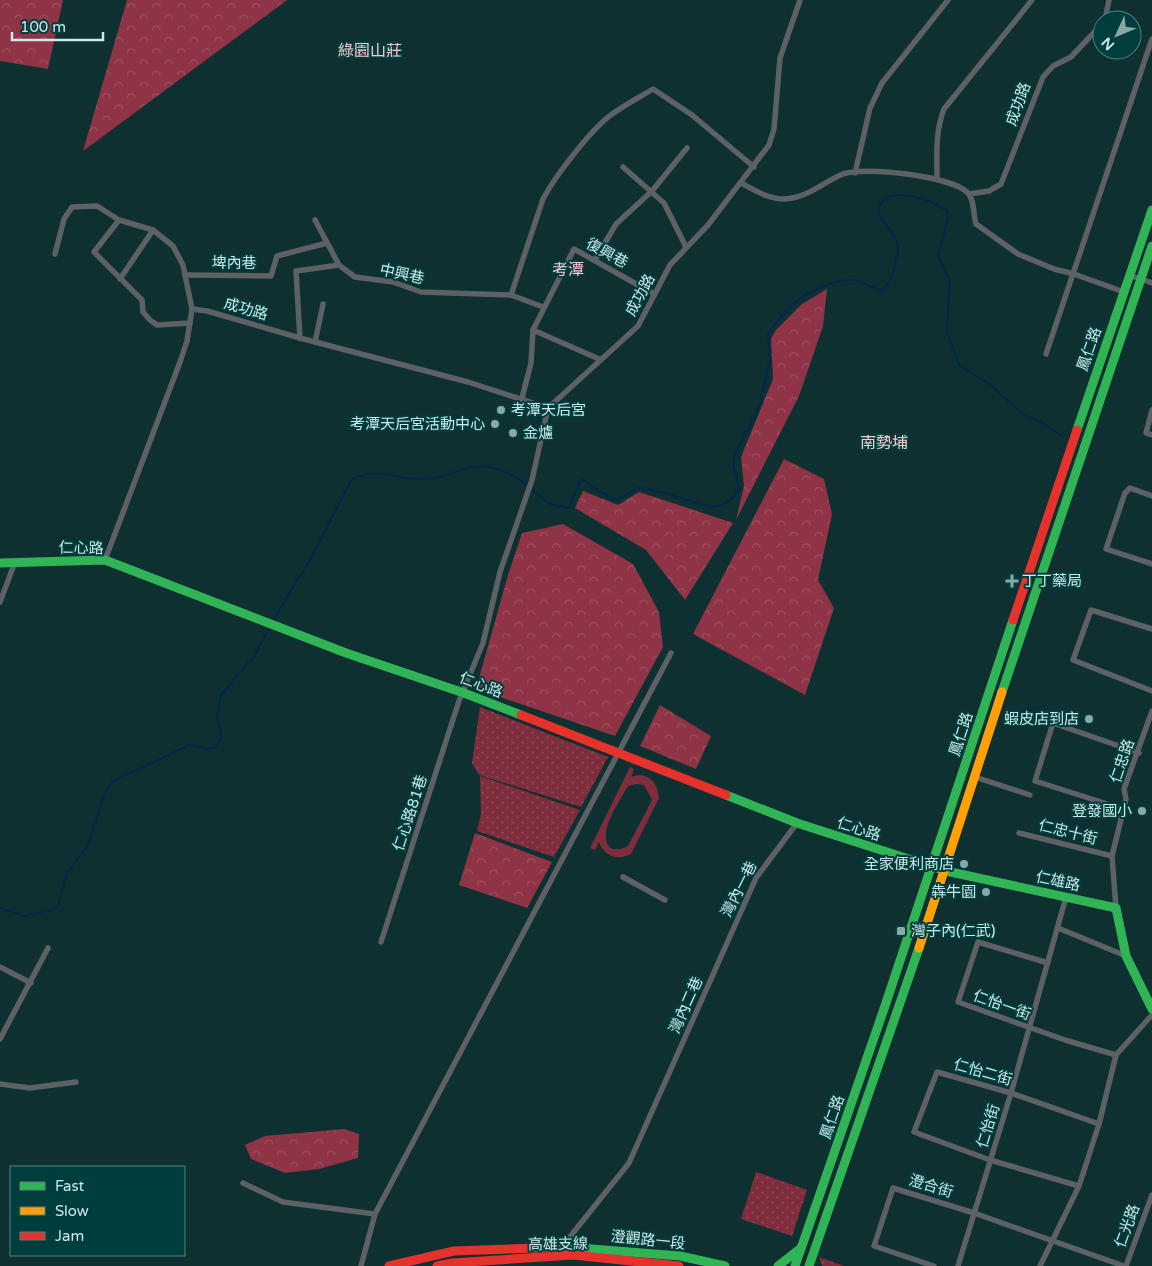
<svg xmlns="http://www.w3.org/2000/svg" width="1152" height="1266" viewBox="0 0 1152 1266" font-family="'Varela Round','Noto Sans TC',sans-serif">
	<defs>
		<pattern id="grass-dots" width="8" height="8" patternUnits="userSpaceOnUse" patternTransform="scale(1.25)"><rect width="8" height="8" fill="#7f2c3c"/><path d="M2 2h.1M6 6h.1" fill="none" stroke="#904b58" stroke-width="1.8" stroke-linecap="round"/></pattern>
		<pattern id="forest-crowns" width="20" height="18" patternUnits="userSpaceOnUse" patternTransform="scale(1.25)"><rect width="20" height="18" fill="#8e3446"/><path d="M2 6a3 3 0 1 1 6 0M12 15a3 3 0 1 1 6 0" fill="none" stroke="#9d5161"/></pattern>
	</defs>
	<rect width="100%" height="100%" fill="#0e3030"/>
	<!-- grass -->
	<g fill="url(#grass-dots)">
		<path d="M480 707 608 757 581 807 479 775 472 763Z"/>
		<path d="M480 776 580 810 554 857 477 831 481 813Z"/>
		<path d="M756 1172 807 1190 792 1236 741 1219Z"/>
		<path d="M819 1257 844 1266H822Z"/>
	</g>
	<!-- forest -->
	<g fill="url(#forest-crowns)">
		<path d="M0 0H63L48 69 0 61Z"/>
		<path d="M127 0H287L83 151Z"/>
		<path d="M827 289 823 326 799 396 736 520 744 486 741 457 773 379 771 339 776 330 802 304Z"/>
		<path d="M784 459 824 479 832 514 818 580 834 608 805 695 693 634Z"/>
		<path d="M583 491 618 505 639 492 733 523 685 600 646 550 575 508Z"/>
		<path d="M563 524 633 564 659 612 663 647 615 736 476 689 508 575 522 533Z"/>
		<path d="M660 705 711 736 696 769 640 746Z"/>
		<path d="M475 833 552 862 527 908 459 885Z"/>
		<path d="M344 1129 359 1134 358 1158 319 1169 285 1173 251 1159 245 1145 265 1136Z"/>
	</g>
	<!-- pitch -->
	<path fill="#7f2c3c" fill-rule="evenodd" d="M630 767 634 769 631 777C647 771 658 782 659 798L631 854C617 861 604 856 599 842L595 850 590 848ZM636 784 644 785 652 800 628 846 621 849H612C594 836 620 801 628 786Z"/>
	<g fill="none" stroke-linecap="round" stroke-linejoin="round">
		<!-- stream -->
		<g stroke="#01274c" stroke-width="2">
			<path d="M531 489 550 504 569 508 581 479C593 486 605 497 618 500L637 488H646L712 507C723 507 735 498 739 488L733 464 735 454 758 410 770 360 768 334C789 306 796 296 830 284 837 282 845 279 853 280 863 281 871 288 882 290 890 283 892 276 895 266 904 236 891 236 878 213 882 181 931 199 947 211L948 218 938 255 950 282 947 332 959 365 989 384 1023 414 1043 423 1063 437"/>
			<path d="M272 622 311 558 352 479C381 466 401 482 429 479 449 476 469 464 490 467 501 469 519 478 528 486"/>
			<path d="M0 908 24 916 53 910 58 906 67 873 88 845 104 794 113 781 189 745 207 749 217 747 222 737 217 716 221 695 255 655 270 627"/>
		</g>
		<!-- street -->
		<g stroke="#5d6064" stroke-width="5.5">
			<path d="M1105 20 1109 0"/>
			<path d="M623 167 664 203 686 247"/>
			<path d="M855 173 870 108 882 83 948 0"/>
			<path d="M937 179C937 155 935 132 944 109L1032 0"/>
			<path d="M741 183C754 190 768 199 784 199 808 198 823 182 843 174 865 166 949 176 967 192 975 199 973 215 976 224L1018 254 1054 269 1074 274 1124 292"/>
			<path d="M969 194 989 191 1001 184 1043 77 1053 66 1071 57 1102 24"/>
			<path d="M119 220 94 252 142 300 143 312 150 320 157 325 190 323"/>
			<path d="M315 220 339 265 355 277 393 282 421 292 511 295 543 307"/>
			<path d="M55 254 64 219 72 207 97 206 119 220 153 230 173 246 183 265 192 309 187 341 180 362 105 560"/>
			<path d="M595 260 616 224 652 191 687 148"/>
			<path d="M185 275 271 276 277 256 327 243"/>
			<path d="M1129 275 1152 283"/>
			<path d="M120 279 153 230"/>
			<path d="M511 295 543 199C555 176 588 134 607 118 621 107 638 98 653 89L692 115 754 167"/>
			<path d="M192 309 207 311 300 338 468 382 548 408"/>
			<path d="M533 330 599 359"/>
			<path d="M300 338 296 271 339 265"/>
			<path d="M315 342 323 304"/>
			<path d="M1046 354 1152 39"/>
			<path d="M522 398 531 363 533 330 574 249 654 294"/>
			<path d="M1152 410 1146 433 1152 435"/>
			<path d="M1152 496 1130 488 1125 493 1106 549 1152 564"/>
			<path d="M0 602 15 562"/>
			<path d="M1152 629 1091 610 1073 660 1152 691"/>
			<path d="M975 777 1030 795"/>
			<path d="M1123 809 1035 781 1053 723 1139 753"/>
			<path d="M1019 833 1112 856"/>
			<path d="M623 877 665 900"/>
			<path d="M1116 908 1112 856 1126 799 1124 789 1152 711"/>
			<path d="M1058 928 1126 956"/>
			<path d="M381 942 459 701 483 643 500 572 532 480 548 408 638 326 670 265 708 225 769 145 774 129 780 58 800 0"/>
			<path d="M1048 963 978 942 958 1002 1065 1040 1116 1055 1152 1015"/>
			<path d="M0 967 31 983"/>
			<path d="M0 1039 48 948"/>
			<path d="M0 1084 30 1088 76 1082"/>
			<path d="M1099 1124 1116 1055"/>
			<path d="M243 1183 283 1202 375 1214"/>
			<path d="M561 1248 629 1163 756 878 797 823"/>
			<path d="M361 1266 375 1214 671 653"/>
			<path d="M934 1266 874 1246 893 1188 974 1213 1124 1266"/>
			<path d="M958 1266 1011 1093 1066 897"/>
			<path d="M1040 1266 1079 1186 1099 1124 1011 1093 937 1072 914 1132 990 1160 1079 1186"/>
			<path d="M1126 1266 1152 1195"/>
		</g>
		<!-- fast -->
		<g stroke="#30b455" stroke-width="9">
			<path d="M1077 430 1152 210"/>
			<path d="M0 563 105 560 346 653 464 693 521 715"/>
			<path d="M1002 692 1152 246"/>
			<path d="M726 795 797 823 946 871 1116 908 1126 956 1152 1009"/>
			<path d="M566 1247 680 1256 725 1266"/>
			<path d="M778 1266 801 1248"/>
			<path d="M795 1266 886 1003 1013 620"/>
			<path d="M809 1266 919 948"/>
		</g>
		<!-- slow -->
		<path stroke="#ff9f0a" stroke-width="9" d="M919 948 1002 692"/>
		<!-- jam -->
		<g stroke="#e5322d" stroke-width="9">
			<path d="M1013 620 1077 430"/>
			<path d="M521 715 726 795"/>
			<path d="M389 1266 454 1251 566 1247"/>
			<path d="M437 1266 452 1263 573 1255 679 1266"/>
		</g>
	</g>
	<!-- markers -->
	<g fill="#8aa8a6" stroke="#003e3e" stroke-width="2">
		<circle cx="501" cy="410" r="5"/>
		<circle cx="495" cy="424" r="5"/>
		<circle cx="513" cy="433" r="5"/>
		<path d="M1009.5 573.5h5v5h5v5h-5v5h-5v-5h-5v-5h5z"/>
		<circle cx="1089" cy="719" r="5"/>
		<circle cx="1142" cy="811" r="5"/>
		<circle cx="964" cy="864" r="5"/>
		<circle cx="986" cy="892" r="5"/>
		<rect x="896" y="926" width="10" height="10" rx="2.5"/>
	</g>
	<g text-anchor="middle" stroke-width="4" stroke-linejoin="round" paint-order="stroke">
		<!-- street labels -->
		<g font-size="15" fill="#cde8e6" stroke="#003e3e">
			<text transform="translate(1018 104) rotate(-70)" y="5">成功路</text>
			<text transform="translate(607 253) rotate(29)" y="5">復興巷</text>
			<text x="234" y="268">埤內巷</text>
			<text transform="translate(402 274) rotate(12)" y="5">中興巷</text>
			<text transform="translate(640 295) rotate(-62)" y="5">成功路</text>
			<text transform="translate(246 309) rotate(16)" y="5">成功路</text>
			<text transform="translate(1089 349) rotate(-71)" y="5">鳳仁路</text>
			<text transform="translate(81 548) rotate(1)" y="5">仁心路</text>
			<text transform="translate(481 685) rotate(21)" y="5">仁心路</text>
			<text transform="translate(961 734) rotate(-72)" y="5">鳳仁路</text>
			<text transform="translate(1122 761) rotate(-71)" y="5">仁忠路</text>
			<text transform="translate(410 813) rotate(-72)" y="5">仁心路81巷</text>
			<text transform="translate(859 829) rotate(18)" y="5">仁心路</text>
			<text transform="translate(1068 832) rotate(14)" y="5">仁忠十街</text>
			<text transform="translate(1058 881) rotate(12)" y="5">仁雄路</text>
			<text transform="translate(739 889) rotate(-63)" y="5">灣內一巷</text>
			<text transform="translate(686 1005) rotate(-66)" y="5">灣內二巷</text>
			<text transform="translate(1002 1005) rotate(20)" y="5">仁怡一街</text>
			<text transform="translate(983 1072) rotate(16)" y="5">仁怡二街</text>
			<text transform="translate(832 1117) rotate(-71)" y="5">鳳仁路</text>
			<text transform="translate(988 1126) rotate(-73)" y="5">仁怡街</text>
			<text transform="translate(931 1186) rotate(17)" y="5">澄合街</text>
			<text transform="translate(1127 1226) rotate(-70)" y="5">仁光路</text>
			<text transform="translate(648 1240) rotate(6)" y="5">澄觀路一段</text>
			<text transform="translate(558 1244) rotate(-1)" y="5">高雄支線</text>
		</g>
		<!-- poi labels -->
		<g font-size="15" fill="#cde8e6" stroke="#003e3e" text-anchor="end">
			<text x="511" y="415" text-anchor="start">考潭天后宮</text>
			<text x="485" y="429">考潭天后宮活動中心</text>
			<text x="523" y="438" text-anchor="start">金爐</text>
			<text x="1022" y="586" text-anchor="start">丁丁藥局</text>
			<text x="1079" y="724">蝦皮店到店</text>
			<text x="1132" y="816">登發國小</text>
			<text x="954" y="869">全家便利商店</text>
			<text x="976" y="897">犇牛園</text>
			<text x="911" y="936" text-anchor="start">灣子內(仁武)</text>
		</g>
		<!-- neighbourhood labels -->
		<g font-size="16" fill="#fdc8cc" stroke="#003e3e">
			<text x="370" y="56">綠園山莊</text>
			<text x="568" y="275">考潭</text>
			<text x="884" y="448">南勢埔</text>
		</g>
	</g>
	<!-- legend -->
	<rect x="10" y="1166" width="175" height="90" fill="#003e3e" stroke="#528281"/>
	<rect x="20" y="1182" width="25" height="8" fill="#30b455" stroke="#528281"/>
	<text x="55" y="1191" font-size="15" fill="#cde8e6">Fast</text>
	<rect x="20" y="1207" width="25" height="8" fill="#ff9f0a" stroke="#528281"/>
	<text x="55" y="1216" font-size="15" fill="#cde8e6">Slow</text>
	<rect x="20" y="1232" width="25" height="8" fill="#e5322d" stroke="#528281"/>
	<text x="55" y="1241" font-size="15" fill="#cde8e6">Jam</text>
	<!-- north arrow -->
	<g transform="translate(1117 35) rotate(226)"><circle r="24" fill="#003e3e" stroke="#528281"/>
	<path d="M0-4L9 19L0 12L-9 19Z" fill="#8aa8a6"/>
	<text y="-8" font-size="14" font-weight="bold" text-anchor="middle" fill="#cde8e6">N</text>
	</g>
	<!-- scale -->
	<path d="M12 32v8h91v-8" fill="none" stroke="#cde8e6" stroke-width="2.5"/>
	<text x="20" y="32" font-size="15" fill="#cde8e6" stroke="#003e3e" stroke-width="4" paint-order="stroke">100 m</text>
</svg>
